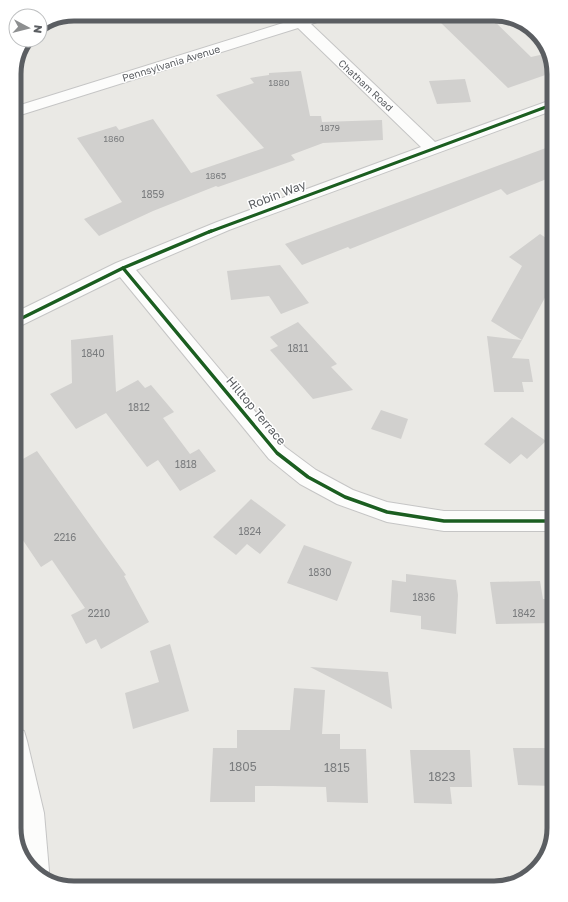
<svg xmlns="http://www.w3.org/2000/svg" width="568" height="902" viewBox="0 0 568 902" font-family="'Golos Text',sans-serif">
	<rect width="100%" height="100%" fill="#eae9e5"/>
	<!-- building -->
	<g fill="#d1d0ce">
		<path d="M440 14H487L531 57 549 53 554 72 508 88 440 22 447 20Z"/>
		<path d="M301 71 310 116H321L322 122 382 120 383 140 323 143 291 155 295 160 218 187 216 186 153 211 99 236 84 219 122 202 77 138 116 126 119 130 153 119 191 173 264 148 216 95 254 83 250 78 269 75V73Z"/>
		<path d="M465 79 471 102 437 104 429 81Z"/>
		<path d="M554 145V176L507 195 501 189 350 249 348 247 302 265 285 244Z"/>
		<path d="M540 234 554 243V281L522 340 491 321 522 266 509 257Z"/>
		<path d="M280 265 309 303 281 314 269 296 231 300 227 271Z"/>
		<path d="M298 322 337 364 331 367 353 390 313 399 270 350 278 346 270 337Z"/>
		<path d="M113 335 116 392 138 380 145 388 151 385 174 412 163 418 190 454 199 449 216 471 180 491 158 460 147 467 106 413 76 429 50 394 72 383 71 340Z"/>
		<path d="M487 336 522 340 512 358 529 359 533 382H522L524 392H494Z"/>
		<path d="M381 410 408 419 401 439 371 429Z"/>
		<path d="M512 417 546 441 527 459 521 454 510 464 484 444Z"/>
		<path d="M37 451 126 575 124 576 149 622 101 649 96 639 86 644 71 615 85 608 52 560 41 567 14 527V464Z"/>
		<path d="M251 499 286 525 260 554 247 544 236 555 213 537Z"/>
		<path d="M304 545 352 562 337 601 287 583Z"/>
		<path d="M406 574 456 580 458 595 456 634 421 629V616L390 612 392 580 406 582Z"/>
		<path d="M540 581 543 599H554V623L496 624 490 582Z"/>
		<path d="M170 644 189 711 133 729 125 693 159 682 150 651Z"/>
		<path d="M310 667 388 672 392 709Z"/>
		<path d="M294 688 325 690 322 734H340V749H366L368 803 327 802 326 787 273 786H255V802H210L213 748H237V730H290Z"/>
		<path d="M513 748H554V786L518 785Z"/>
		<path d="M410 750H470L472 787H450L452 804 414 803Z"/>
	</g>
	<g fill="none" stroke-linecap="round" stroke-linejoin="round">
		<defs>
			<g id="minor">
				<path d="M312 14H334L332 17 311 24 435 142 554 99V110L229 230 136 270 285 447 316 470 353 490 387 502 444 511H554V531H444L387 522 337 504 300 484 269 459 120 277 14 329V313L116 263 217 222 421 147 298 28 14 117V107Z"/>
				<path d="M14 728 24 731 27 741 44 813 49 871 45 880 41 878 20 855 18 845 14 804Z"/>
			</g>
		</defs>
		<!-- minor casing -->
		<use href="#minor" stroke="#c5c5c5" stroke-width="2"/>
		<!-- minor -->
		<use href="#minor" fill="#fcfcfb" fill-rule="evenodd"/>
		<defs>
			<path id="cycleway-far1" d="M209 232 554 104"/>
			<g id="cycleway">
				<path d="M123 268 277 453 308 477 345 497 387 512 444 521H554"/>
				<path d="M14 322 123 268 211 231"/>
			</g>
		</defs>
		<!-- cycleway-far1 casing -->
		<use href="#cycleway-far1" stroke="#fff" stroke-width="5"/>
		<!-- cycleway casing -->
		<use href="#cycleway" stroke="#fff" stroke-width="6"/>
		<!-- cycleway-far1 -->
		<use href="#cycleway-far1" stroke="#1b5e20" stroke-width="3"/>
		<!-- cycleway -->
		<use href="#cycleway" stroke="#1b5e20" stroke-width="3.5"/>
	</g>
	<g text-anchor="middle" stroke-width="3" stroke-linejoin="round" paint-order="stroke">
		<!-- far-number labels -->
		<g font-size="9" fill="#7a7c7e">
			<text x="279" y="86">1880</text>
			<text x="330" y="131">1879</text>
			<text x="114" y="142">1860</text>
			<text x="216" y="179">1865</text>
		</g>
		<!-- far-street labels -->
		<g font-size="10" fill="#5b5e62" stroke="#fff">
			<text transform="translate(171 63) rotate(-17)" y="4">Pennsylvania Avenue</text>
			<text transform="translate(366 85) rotate(43)" y="4">Chatham Road</text>
		</g>
		<!-- number labels -->
		<g font-size="10" fill="#7a7c7e">
			<text x="153" y="198">1859</text>
			<text x="298" y="352">1811</text>
			<text x="93" y="357">1840</text>
			<text x="139" y="411">1812</text>
			<text x="186" y="468">1818</text>
			<text x="250" y="535">1824</text>
			<text x="65" y="541">2216</text>
			<text x="320" y="576">1830</text>
			<text x="424" y="601">1836</text>
			<text x="99" y="617">2210</text>
			<text x="524" y="617">1842</text>
		</g>
		<!-- street labels -->
		<g font-size="12" fill="#5b5e62" stroke="#fff">
			<text transform="translate(277 195) rotate(-21)" y="4">Robin Way</text>
			<text transform="translate(256 411) rotate(50)" y="4">Hilltop Terrace</text>
		</g>
		<!-- near-number labels -->
		<g font-size="12" fill="#7a7c7e">
			<text x="243" y="771">1805</text>
			<text x="337" y="772">1815</text>
			<text x="442" y="781">1823</text>
		</g>
	</g>
	<!-- crop -->
	<path d="M0 0H568V902H0ZM74 21H494A53 53 0 0 1 547 74V828A53 53 0 0 1 494 881H74A53 53 0 0 1 21 828V74A53 53 0 0 1 74 21Z" fill="#fff" fill-rule="evenodd"/>
	<path fill="none" stroke="#5b5e62" stroke-width="5" d="M74 21H494A53 53 0 0 1 547 74V828A53 53 0 0 1 494 881H74A53 53 0 0 1 21 828V74A53 53 0 0 1 74 21Z"/>
	<!-- north arrow -->
	<g transform="translate(28 28) rotate(97)"><circle r="19" fill="#ffffff" stroke="#bdbfc0"/>
	<path d="M0-3L7 15L0 10L-7 15Z" fill="#8d8f90"/>
	<text y="-6" font-size="11" font-weight="bold" text-anchor="middle" fill="#5b5e62">N</text>
	</g>
</svg>
